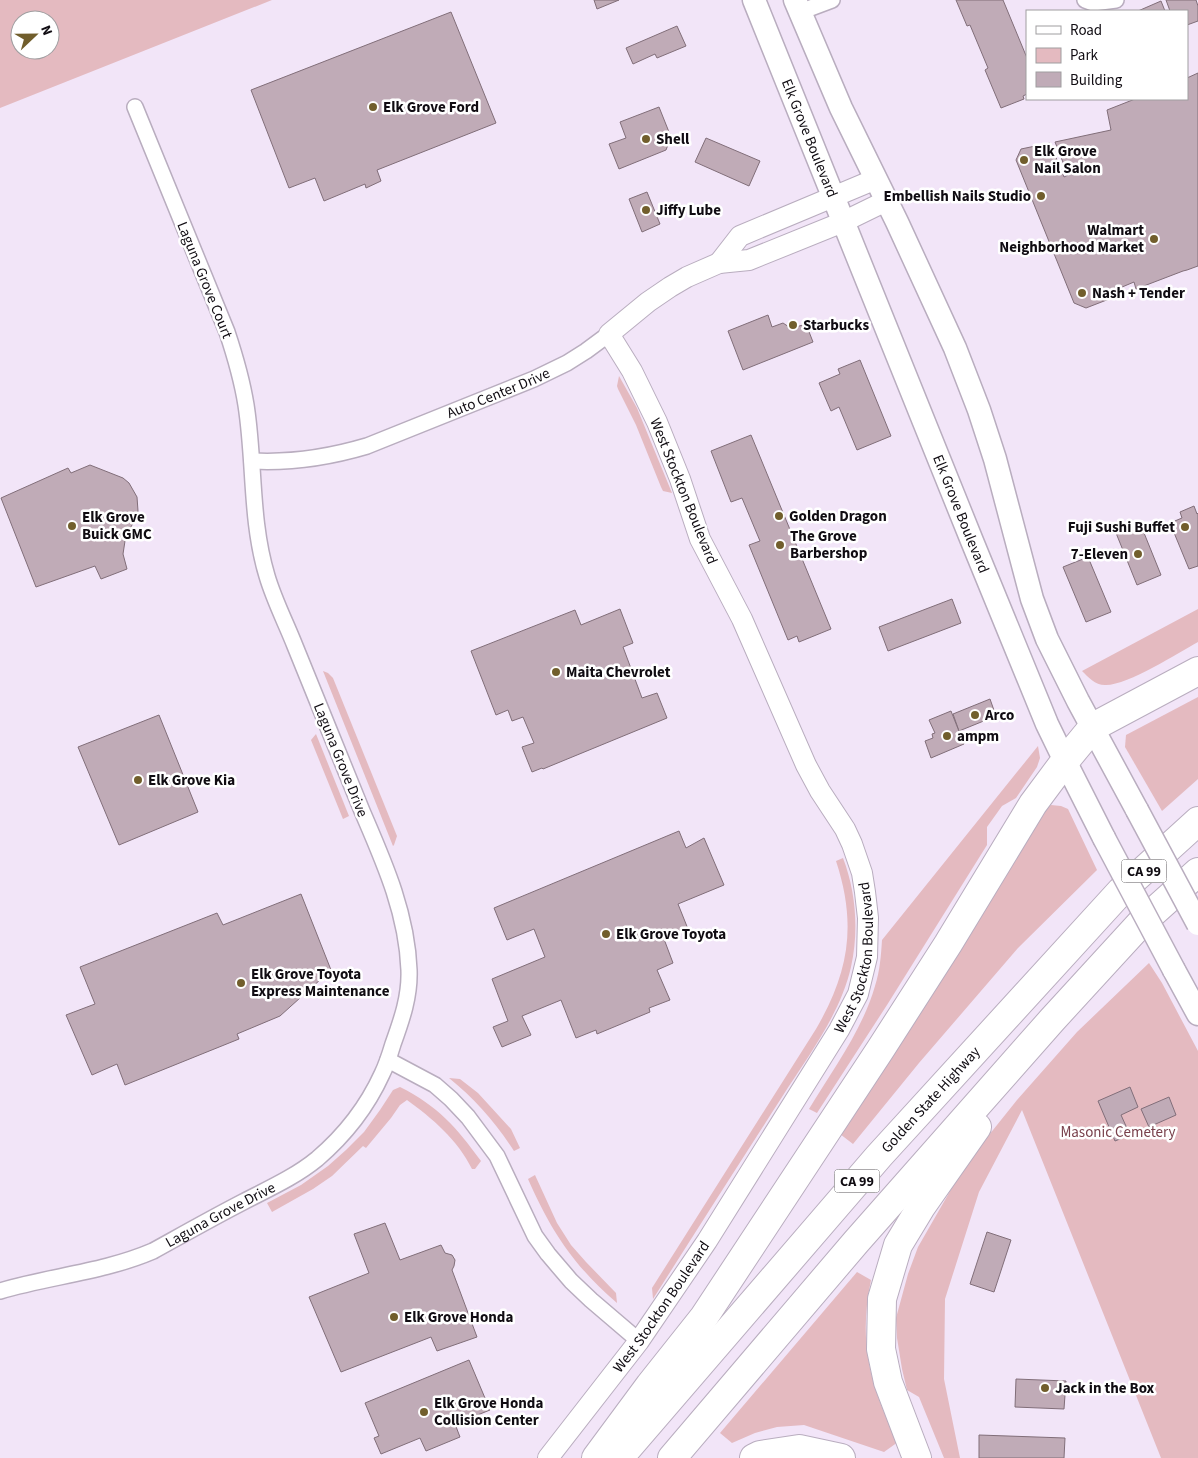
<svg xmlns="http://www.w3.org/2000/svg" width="1198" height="1458" viewBox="0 0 1198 1458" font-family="'Source Sans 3',sans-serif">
	<rect width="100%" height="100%" fill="#f2e5f8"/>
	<!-- green -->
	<g fill="#e4bac0" fill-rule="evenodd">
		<path d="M0 0H272L0 108ZM20 20H50V50H20Z"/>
		<path d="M619 376 637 408 672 493 663 491 661 487 636 425 618 389 617 386Z"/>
		<path d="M1198 609V642C1178 653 1127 686 1105 685 1095 685 1088 677 1082 671Z"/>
		<path d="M323 671 328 673 333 678 397 836 394 845 393 846Z"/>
		<path d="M1198 697V779L1162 811 1125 747 1126 735Z"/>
		<path d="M316 734 349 816 343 819 311 740Z"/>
		<path d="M1038 746 1040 758 1037 767 1016 798 1002 806 987 827V845L887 1005 817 1113 809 1109C832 1071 863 1029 875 986 880 971 881 955 882 940Z"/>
		<path d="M1051 805 1061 806 1068 809 1097 870 1018 948 919 1063 853 1144 840 1134C911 1028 979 920 1044 810Z"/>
		<path d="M843 858C856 892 859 931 851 967 840 1015 808 1056 782 1097 739 1164 696 1231 653 1299L652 1288 816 1029C849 972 857 925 836 861Z"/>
		<path d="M1149 963 1162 983 1198 1051V1458H1161L1022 1110 979 1192 945 1299 944 1379 960 1458H944L919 1397 907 1390 902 1369 897 1338 896 1318 908 1274 918 1247 953 1186 985 1140 1017 1100 1077 1032Z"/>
		<path d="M449 1078 460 1079 478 1093 511 1129 520 1148 514 1151C496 1123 475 1099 449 1078Z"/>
		<path d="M400 1087C438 1106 457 1128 481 1161L475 1169H472C458 1140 432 1118 407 1100L400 1105 391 1118 366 1148 363 1146 332 1176 313 1189 272 1212 267 1203 301 1185 328 1166 346 1150 364 1132 380 1110 393 1090Z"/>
		<path d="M535 1175 557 1223 571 1245 586 1262 616 1293 617 1303C573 1265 551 1231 528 1179Z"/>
		<path d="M857 1272 871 1280C858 1342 870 1387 898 1442L884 1452 804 1425 777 1427 755 1433 732 1443 720 1433Z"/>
	</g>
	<!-- building -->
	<g fill="#c0abb7" stroke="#816e79">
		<path d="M594 0H619L597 9Z"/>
		<path d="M956 0H1003L1027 58V94L1023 96 1024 99 1001 108 985 70 988 68 970 25 967 26Z"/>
		<path d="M1166 0H1196L1198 6V21L1187 25V11H1170Z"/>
		<path d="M1161 1 1165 11H1138Z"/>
		<path d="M451 12 496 123 377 170 381 181 366 188 365 184 324 201 315 178 289 188 251 90Z"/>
		<path d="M677 26 686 46 657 58 655 54 633 64 626 48Z"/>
		<path d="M1198 73V266L1187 270 1183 271 1136 289 1134 282 1115 290 1117 296 1086 308 1074 303 1016 160 1021 149 1050 143 1064 177 1068 175 1055 142 1111 130 1107 110 1135 99H1187V78Z"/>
		<path d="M659 107 671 137 666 150 619 169 609 144 626 138 620 122Z"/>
		<path d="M706 138 760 161 749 186 695 162Z"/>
		<path d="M647 192 660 224 642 232 629 199Z"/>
		<path d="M768 315 772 327 783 323 789 327H796L806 324 813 342 743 370 728 331Z"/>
		<path d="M860 360 891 436 857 450 839 407 831 411 819 383 840 374 838 369Z"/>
		<path d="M751 435 831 629 799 642 797 636 788 640 749 545 760 541 742 498 731 502 711 451Z"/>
		<path d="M90 465 123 478 129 483 137 497 138 511 125 541 123 554 127 569 101 579 95 566 36 587 1 498 68 468 71 473Z"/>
		<path d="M1194 506 1197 514 1198 513V566L1189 569 1170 523 1182 518 1180 512Z"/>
		<path d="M1140 523 1161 575 1137 585 1116 533Z"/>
		<path d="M1088 557 1111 612 1086 622 1063 567Z"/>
		<path d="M952 599 961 623 888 651 879 627Z"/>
		<path d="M620 609 633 643 623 647 642 698 657 693 667 718 543 769 542 768 532 772 522 747 534 743 523 717 512 721 508 710 496 715 471 651 575 610 581 625Z"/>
		<path d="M990 699 996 716 959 731 953 714Z"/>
		<path d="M951 711 964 744 931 758 925 741 933 738 932 734 935 733 929 720Z"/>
		<path d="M159 715 198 812 119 845 78 747Z"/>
		<path d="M679 831 686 848 704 838 724 885 678 904 688 929 664 939 673 963 657 970 670 1000 649 1008 650 1012 597 1034 596 1030 576 1038 561 1000 522 1016 531 1035 502 1047 493 1027 508 1021 492 979 545 957 534 929 507 940 494 908Z"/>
		<path d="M301 894 331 970 280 1016 237 1034 239 1039 125 1085 117 1064 92 1075 66 1015 95 1004 80 967 217 913 223 925Z"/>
		<path d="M1130 1087 1138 1107 1121 1115 1130 1135 1115 1141 1098 1101Z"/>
		<path d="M1169 1097 1176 1115 1149 1127 1141 1109Z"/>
		<path d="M385 1223 400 1260 441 1245 445 1253 452 1255 455 1260 454 1266 452 1270 477 1337 437 1351 431 1337 341 1372 309 1297 369 1273 354 1234Z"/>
		<path d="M987 1232 1011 1240 994 1292 970 1284Z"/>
		<path d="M469 1360 490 1410 455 1424 460 1437 426 1451 420 1438 381 1454 374 1438 379 1436 365 1403Z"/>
		<path d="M1016 1379 1066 1381 1064 1409 1015 1407Z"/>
		<path d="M979 1435 1065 1438 1064 1458H979Z"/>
	</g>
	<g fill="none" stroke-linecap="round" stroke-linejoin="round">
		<defs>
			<g id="minor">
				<path d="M1085 0 1093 3 1116 0"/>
				<path d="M800 12 832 0"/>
				<path id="s1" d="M252 461C290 463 330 457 367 446L534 379 567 363 586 351 609 334"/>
				<path d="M388 1060 435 1085 451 1099 468 1117 497 1156 535 1236 548 1254 571 1281 591 1300 639 1341"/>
				<path id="s2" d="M0 1291C51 1276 104 1272 153 1251 182 1235 212 1218 243 1202 268 1189 295 1177 317 1159 345 1135 367 1107 382 1074 387 1064 390 1054 393 1044 402 1019 410 996 409 970 407 913 384 862 362 811 340 756 317 701 295 646 286 623 274 600 267 576 250 520 255 462 246 405 242 380 235 356 227 332L135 107"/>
			</g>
			<g id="tertiary">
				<path d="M719 263 740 236 876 179"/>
				<path id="s3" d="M548 1458 639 1341 707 1241 839 1030 858 994 867 957 868 918 865 892 862 873 852 844 845 829 820 791 806 765 742 619 700 539 680 479 657 422 632 371 609 334 648 302 670 287 687 277 719 263 749 260 843 222 886 201"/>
			</g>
			<g id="secondary">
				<path id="s4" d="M754 0 972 541 1047 724 1065 761 1104 838"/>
				<path d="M795 0 841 108 897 222 955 348 979 410 995 459 1032 599 1047 639 1078 701 1137 810"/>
				<path d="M1174 970 1198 1014"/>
			</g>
			<g id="motorway">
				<path d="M596 1458 650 1385 704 1317 880 1050 948 944 1033 804 1065 761 1093 727 1198 671"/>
				<path id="s5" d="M619 1458 879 1156 1121 891 1198 821"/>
				<path d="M672 1458 856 1242 1052 1020 1140 924 1198 872"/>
				<path d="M754 1458 760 1455 799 1449 841 1458"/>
				<path d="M917 1458 888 1382 881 1349 882 1299 898 1245 921 1207 977 1127"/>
			</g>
		</defs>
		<!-- minor casing -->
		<use href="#minor" stroke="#b9adbf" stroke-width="18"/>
		<!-- tertiary casing -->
		<use href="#tertiary" stroke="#b9adbf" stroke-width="22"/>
		<!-- secondary casing -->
		<use href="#secondary" stroke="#b9adbf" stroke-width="25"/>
		<!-- motorway casing -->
		<use href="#motorway" stroke="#b9adbf" stroke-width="30"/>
		<!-- minor -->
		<use href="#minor" stroke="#fff" stroke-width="15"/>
		<!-- tertiary -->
		<use href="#tertiary" stroke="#fff" stroke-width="20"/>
		<!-- secondary -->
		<use href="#secondary" stroke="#fff" stroke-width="22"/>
		<!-- motorway -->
		<use href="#motorway" stroke="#fff" stroke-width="28"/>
		<defs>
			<g id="secondary-bridge">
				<path d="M1137 810 1198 924"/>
				<path d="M1104 838 1174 970"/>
			</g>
		</defs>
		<!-- secondary-bridge casing -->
		<use href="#secondary-bridge" stroke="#b9adbf" stroke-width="25" stroke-linecap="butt"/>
		<!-- secondary-bridge -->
		<use href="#secondary-bridge" stroke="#fff" stroke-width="22"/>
	</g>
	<!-- markers -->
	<g fill="#715e2c" stroke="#fff" stroke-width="2">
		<circle cx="373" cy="107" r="5"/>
		<circle cx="646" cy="139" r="5"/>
		<circle cx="1024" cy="160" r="5"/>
		<circle cx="1041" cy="196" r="5"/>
		<circle cx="646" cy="210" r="5"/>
		<circle cx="1154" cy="239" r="5"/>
		<circle cx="1082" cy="293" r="5"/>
		<circle cx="793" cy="325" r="5"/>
		<circle cx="779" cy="516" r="5"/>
		<circle cx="72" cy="526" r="5"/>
		<circle cx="1185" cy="527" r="5"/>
		<circle cx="780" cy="545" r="5"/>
		<circle cx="1138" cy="554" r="5"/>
		<circle cx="556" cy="672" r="5"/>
		<circle cx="975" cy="715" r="5"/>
		<circle cx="947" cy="736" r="5"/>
		<circle cx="138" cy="780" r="5"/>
		<circle cx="606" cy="934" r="5"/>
		<circle cx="241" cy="983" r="5"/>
		<circle cx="394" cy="1317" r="5"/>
		<circle cx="1045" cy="1388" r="5"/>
		<circle cx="424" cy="1412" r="5"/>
	</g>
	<g text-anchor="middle" stroke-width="5" stroke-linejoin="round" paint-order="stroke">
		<!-- shield labels -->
		<g fill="#fff" stroke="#585559" stroke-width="1">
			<rect x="1121.5" y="859.5" width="45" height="23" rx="4"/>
			<rect x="834.5" y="1169.5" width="45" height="23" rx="4"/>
		</g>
		<g font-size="14" font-weight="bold" fill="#100c12">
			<text x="1144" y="876">CA 99</text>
			<text x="857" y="1186">CA 99</text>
		</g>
		<!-- poi labels -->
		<g font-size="15" font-weight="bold" fill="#100c12" stroke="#fff" text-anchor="start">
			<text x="383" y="112">Elk Grove Ford</text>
			<text x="656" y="144">Shell</text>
			<text x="1034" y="156">Elk Grove<tspan x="1034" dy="17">Nail Salon</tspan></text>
			<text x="1031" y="201" text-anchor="end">Embellish Nails Studio</text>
			<text x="656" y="215">Jiffy Lube</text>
			<text x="1144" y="235" text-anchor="end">Walmart<tspan x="1144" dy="17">Neighborhood Market</tspan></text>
			<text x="1092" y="298">Nash + Tender</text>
			<text x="803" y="330">Starbucks</text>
			<text x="789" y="521">Golden Dragon</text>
			<text x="82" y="522">Elk Grove<tspan x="82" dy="17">Buick GMC</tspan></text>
			<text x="1175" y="532" text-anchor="end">Fuji Sushi Buffet</text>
			<text x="790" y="541">The Grove<tspan x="790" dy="17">Barbershop</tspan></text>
			<text x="1128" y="559" text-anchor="end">7-Eleven</text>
			<text x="566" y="677">Maita Chevrolet</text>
			<text x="985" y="720">Arco</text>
			<text x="957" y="741">ampm</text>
			<text x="148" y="785">Elk Grove Kia</text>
			<text x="616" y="939">Elk Grove Toyota</text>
			<text x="251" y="979">Elk Grove Toyota<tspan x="251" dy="17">Express Maintenance</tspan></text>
			<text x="404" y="1322">Elk Grove Honda</text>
			<text x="1055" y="1393">Jack in the Box</text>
			<text x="434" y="1408">Elk Grove Honda<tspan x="434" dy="17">Collision Center</tspan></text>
		</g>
		<!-- street labels -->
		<g font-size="15" fill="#100c12" stroke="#fff">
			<text dy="5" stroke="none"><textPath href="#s4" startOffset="149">Elk Grove Boulevard</textPath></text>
			<text transform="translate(205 280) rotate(68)" y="5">Laguna Grove Court</text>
			<text dy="5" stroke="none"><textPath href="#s1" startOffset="258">Auto Center Drive</textPath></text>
			<text transform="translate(684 491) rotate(68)" y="5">West Stockton Boulevard</text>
			<text dy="5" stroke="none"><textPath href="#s4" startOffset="554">Elk Grove Boulevard</textPath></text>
			<text transform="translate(341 760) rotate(68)" y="5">Laguna Grove Drive</text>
			<text dy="5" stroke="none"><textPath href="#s3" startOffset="594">West Stockton Boulevard</textPath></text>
			<text dy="5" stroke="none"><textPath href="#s5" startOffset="475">Golden State Highway</textPath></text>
			<text dy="5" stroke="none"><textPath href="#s2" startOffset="235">Laguna Grove Drive</textPath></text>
			<text dy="5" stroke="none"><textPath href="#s3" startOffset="189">West Stockton Boulevard</textPath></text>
		</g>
		<!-- park labels -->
		<g font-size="15" fill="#79414c" stroke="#fff">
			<text x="1118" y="1137">Masonic Cemetery</text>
		</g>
	</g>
	<!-- legend -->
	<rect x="1026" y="10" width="162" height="90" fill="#ffffff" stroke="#9f9ea0"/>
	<rect x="1036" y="26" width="25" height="8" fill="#ffffff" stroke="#9f9ea0"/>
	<text x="1070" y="35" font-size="15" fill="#100c12">Road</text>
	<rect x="1036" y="48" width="25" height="15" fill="#e4bac0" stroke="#9f9ea0"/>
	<text x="1070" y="60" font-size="15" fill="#100c12">Park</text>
	<rect x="1036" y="72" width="25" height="15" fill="#c0abb7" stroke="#9f9ea0"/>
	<text x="1070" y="85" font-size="15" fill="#100c12">Building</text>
	<!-- north arrow -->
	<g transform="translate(35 35) rotate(68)"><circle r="24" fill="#ffffff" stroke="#9f9ea0"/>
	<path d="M0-4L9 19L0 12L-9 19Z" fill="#715e2c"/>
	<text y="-8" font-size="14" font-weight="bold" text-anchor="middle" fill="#100c12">N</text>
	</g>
</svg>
